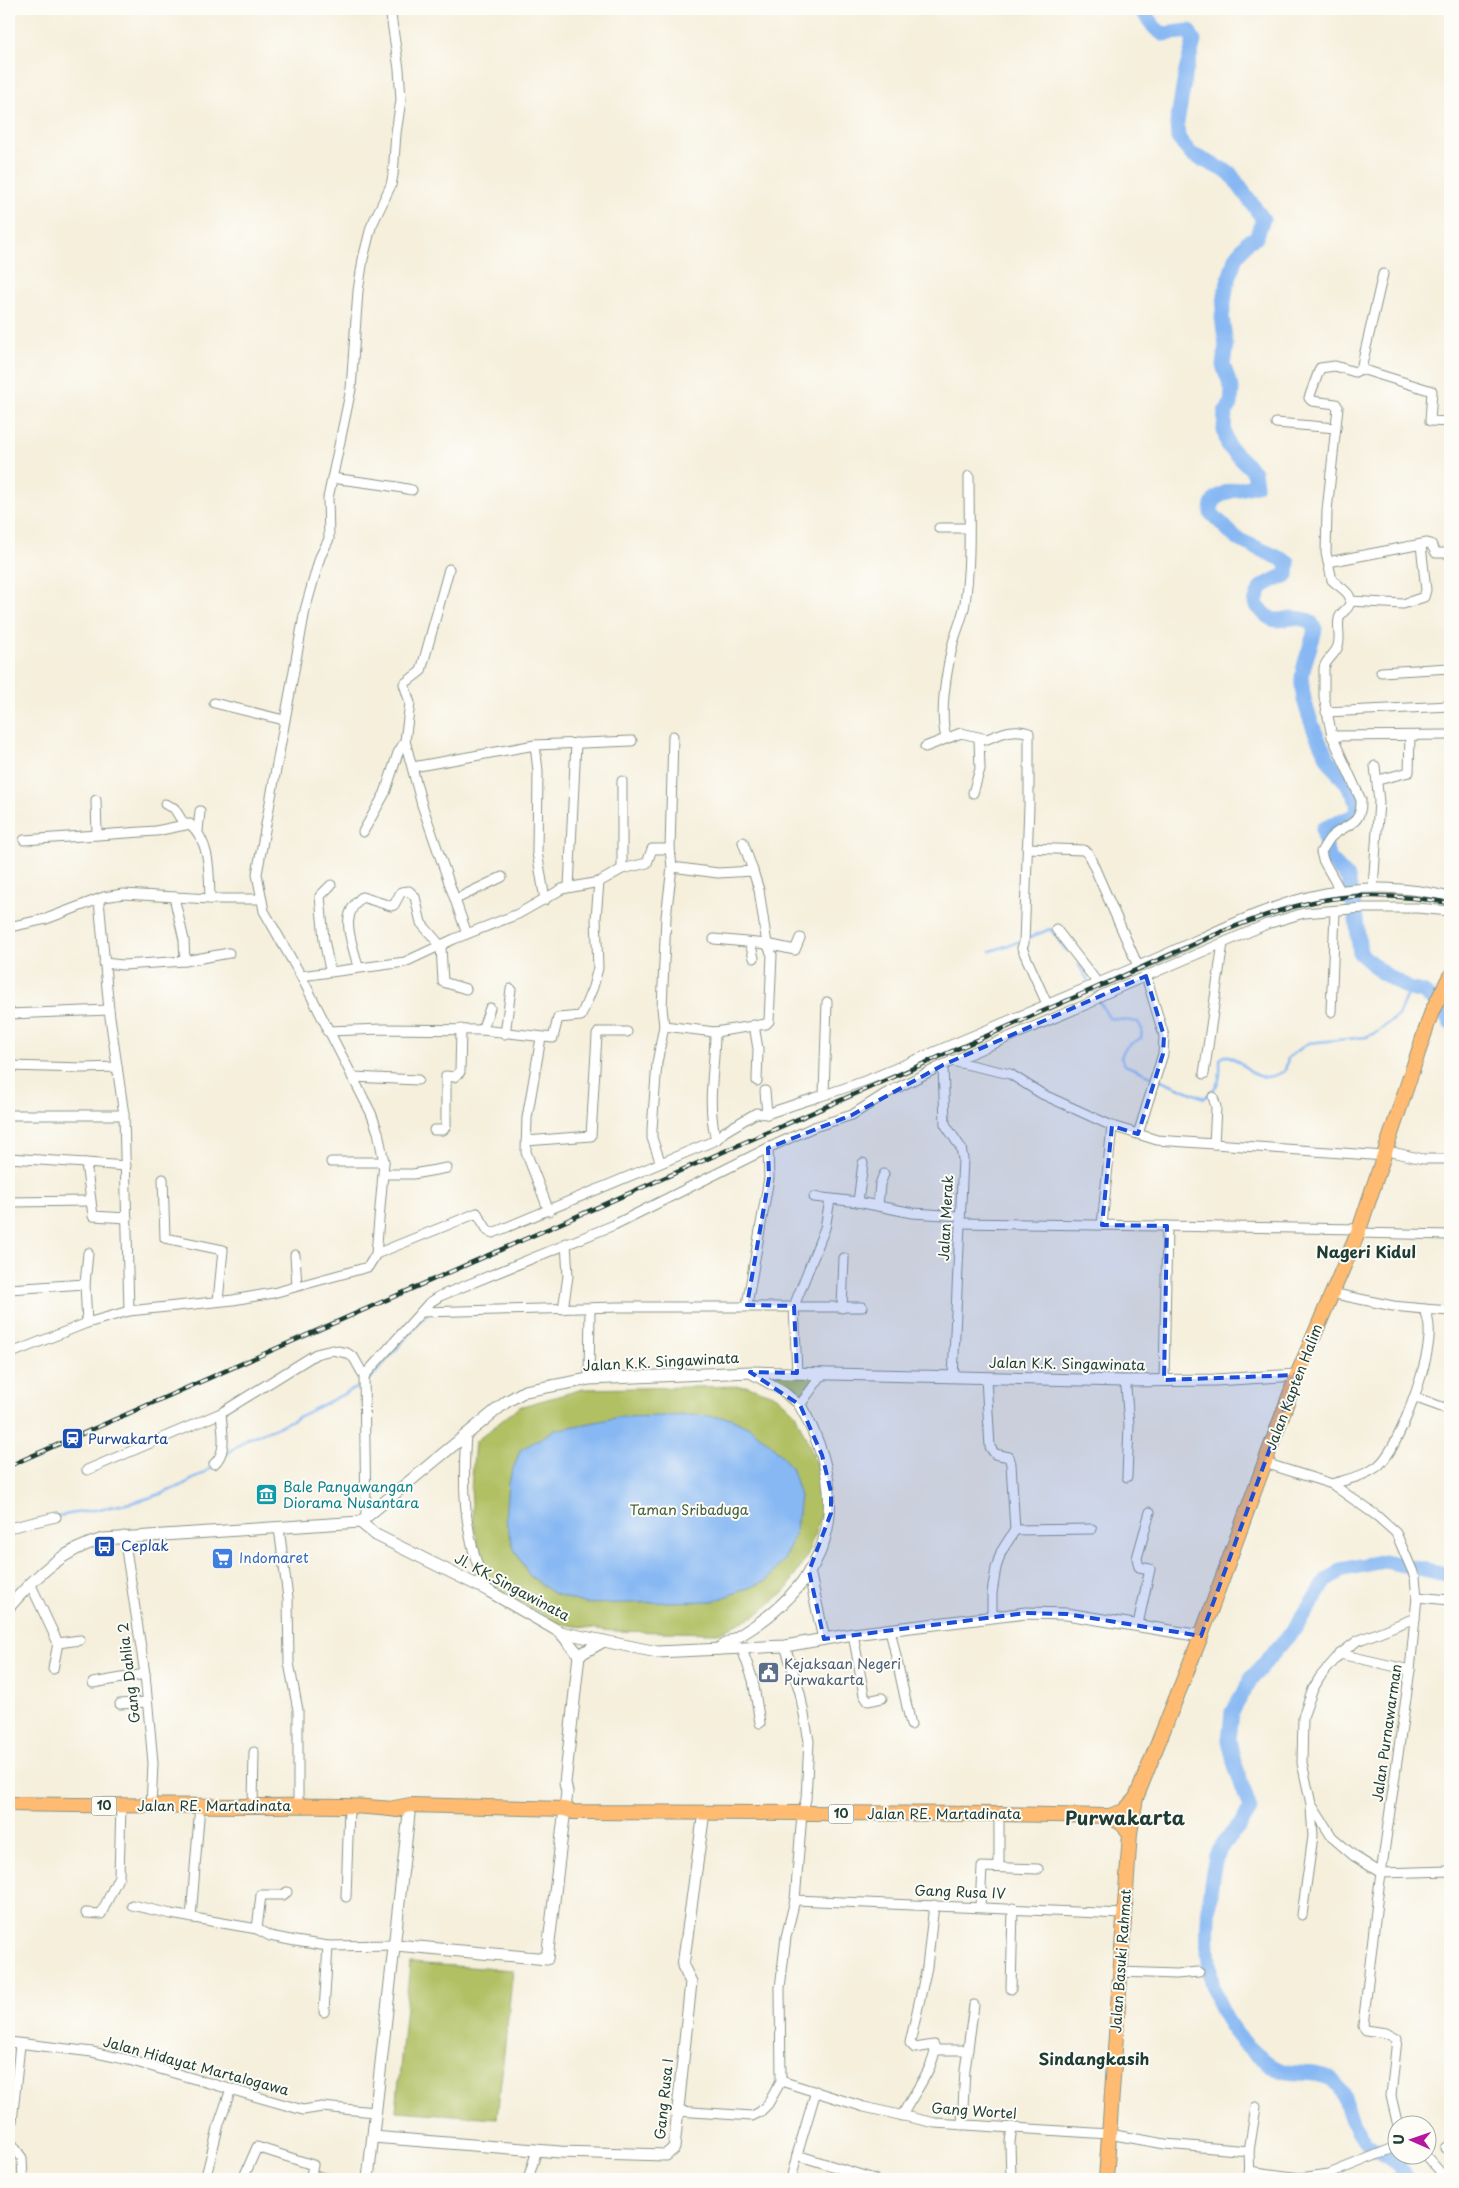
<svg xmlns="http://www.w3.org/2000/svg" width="1459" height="2188" viewBox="0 0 1459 2188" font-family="'Playpen Sans',sans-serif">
	<rect width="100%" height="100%" fill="#fdfcf7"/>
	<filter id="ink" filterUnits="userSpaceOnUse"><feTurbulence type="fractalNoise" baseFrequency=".02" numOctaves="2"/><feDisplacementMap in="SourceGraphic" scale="10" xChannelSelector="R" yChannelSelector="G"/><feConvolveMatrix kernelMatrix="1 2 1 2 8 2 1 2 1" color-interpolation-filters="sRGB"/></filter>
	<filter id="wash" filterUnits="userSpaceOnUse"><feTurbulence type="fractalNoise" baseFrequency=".0096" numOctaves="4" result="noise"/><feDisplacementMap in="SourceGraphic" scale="20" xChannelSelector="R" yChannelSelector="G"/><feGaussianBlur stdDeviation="1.12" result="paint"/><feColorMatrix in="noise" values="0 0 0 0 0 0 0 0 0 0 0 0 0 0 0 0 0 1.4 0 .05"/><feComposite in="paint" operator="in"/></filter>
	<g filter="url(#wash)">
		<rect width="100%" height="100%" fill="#f5efdc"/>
		<!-- green -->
		<g fill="#b1c063" stroke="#687e4c">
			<path d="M817 1373 799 1401 779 1383 755 1374Z"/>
			<path d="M748 1386 777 1396 795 1413 812 1452 823 1490 822 1512 807 1556 787 1589 758 1614 718 1633 612 1631 561 1624 514 1600 488 1583 474 1528 471 1489 475 1442 519 1407 583 1389Z"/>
			<path d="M410 1963 513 1970 497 2118 396 2111Z"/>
		</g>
		<!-- water -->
		<path fill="#87b8f3" stroke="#537a94" d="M697 1415 731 1418 751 1428 772 1445 791 1467 800 1496 796 1530 784 1560 766 1581 715 1601 586 1604 554 1594 529 1575 514 1549 505 1518 508 1483 520 1450 555 1430 620 1417Z"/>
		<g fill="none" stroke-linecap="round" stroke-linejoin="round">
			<!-- stream -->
			<g stroke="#87b8f3" stroke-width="2.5">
				<path d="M1026 939 1050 929 1067 951"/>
				<path d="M991 951 1021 941"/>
				<path d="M1079 965 1090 984"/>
				<path d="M1092 989 1109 1018 1138 1022 1142 1029 1141 1038C1131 1044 1124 1045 1121 1058L1125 1065 1204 1098C1220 1086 1221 1079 1220 1059L1226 1055C1252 1064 1251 1088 1285 1071L1288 1058 1308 1043 1366 1037 1377 1032 1398 1016 1409 989"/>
				<path d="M367 1383 427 1314"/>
				<path d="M223 1457 247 1439 280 1426 362 1385"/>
				<path d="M57 1516C116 1506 164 1502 214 1466"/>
			</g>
			<!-- river -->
			<g stroke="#87b8f3" stroke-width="15">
				<path d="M1141 9 1155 28 1163 34 1189 31 1194 41 1186 71 1177 123 1178 138 1191 154 1230 173 1263 219 1256 238 1248 241 1235 259 1226 289 1222 317 1226 345 1223 365 1232 389 1231 404 1225 412 1224 430 1228 446 1254 472 1256 485C1239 491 1210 489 1211 513L1237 539 1288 562 1287 575 1274 580 1261 587 1255 603C1279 635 1280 610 1310 621L1315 629C1312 645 1303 662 1302 678 1300 702 1319 744 1332 765 1340 777 1364 798 1356 815L1323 829 1328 857 1348 878 1356 919 1360 953 1381 972 1409 989 1423 992 1441 1007 1450 1023"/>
				<path d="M1407 2179C1404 2174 1401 2168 1396 2164 1389 2156 1377 2151 1368 2144 1362 2139 1358 2129 1353 2122 1346 2110 1345 2088 1331 2079 1313 2069 1290 2078 1272 2066 1217 2029 1205 1982 1208 1919 1209 1899 1211 1877 1216 1858 1222 1838 1242 1828 1250 1809L1234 1762 1229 1740 1232 1712 1251 1679 1296 1627 1326 1581 1340 1570 1384 1561 1450 1575"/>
			</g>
		</g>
	</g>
	<g filter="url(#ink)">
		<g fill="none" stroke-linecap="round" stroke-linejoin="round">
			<defs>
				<g id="minor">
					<path d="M1383 274 1361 369 1355 372 1335 366 1320 368 1309 398 1312 401 1336 404 1338 407 1327 511 1326 553 1332 580C1339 587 1357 595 1348 607 1345 611 1340 613 1339 619 1337 628 1341 637 1338 646 1335 655 1326 659 1324 668V697L1332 736 1450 735"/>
					<path d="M1361 369 1432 391 1430 421 1450 422"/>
					<path d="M1276 423 1336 428"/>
					<path d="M332 478C360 482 385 484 412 490"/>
					<path d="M939 528H969"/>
					<path d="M1328 562 1427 543 1431 544 1436 553H1450"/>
					<path d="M449 569 421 671 404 684 410 703 405 741 422 805 467 934"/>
					<path d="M1350 601 1403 604 1424 597 1426 590 1421 545"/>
					<path d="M1381 672 1450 668"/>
					<path d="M214 703 284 720"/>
					<path d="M1326 712 1450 706"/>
					<path d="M1332 736 1361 800C1362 827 1345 823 1330 838 1327 842 1324 847 1321 852L1323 860 1340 890"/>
					<path d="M946 738C939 712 947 669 953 643 957 629 963 617 965 603 971 561 969 518 969 476"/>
					<path d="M535 745 538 771 537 852 545 900"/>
					<path d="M925 747 961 733 987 739C1000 734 1014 727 1029 733V805L1024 943 1022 948 1047 1004"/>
					<path d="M413 767 535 745 632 741"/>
					<path d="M1378 780 1409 772 1410 736"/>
					<path d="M973 793 980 769 979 738"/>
					<path d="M96 800 97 835"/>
					<path d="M165 804 174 808 184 824"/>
					<path d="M198 831 200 811"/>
					<path d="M363 832 385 793 398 753 405 741"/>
					<path d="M24 840 156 831 190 824C211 843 209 873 210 899"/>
					<path d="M1027 848 1083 850 1088 853 1138 966"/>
					<path d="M670 849 673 736"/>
					<path d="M672 867 718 873 753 871 743 842"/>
					<path d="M622 869V781"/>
					<path d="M569 887 576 743"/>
					<path d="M1373 888 1379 802 1375 766"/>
					<path d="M456 899 502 877"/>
					<path d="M99 900 109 1010 124 1115 129 1311"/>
					<path d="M9 927 46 919 104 897 123 894 210 899H260"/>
					<path d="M1056 929 1097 982"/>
					<path d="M714 939 767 944 795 950 800 938"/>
					<path d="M750 943 754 958"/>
					<path d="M185 961 229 953"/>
					<path d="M104 963 123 965 185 961 184 940 174 897"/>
					<path d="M358 967C352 940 338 916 362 897L391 906 394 905 401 892 409 891 415 897 421 923 441 946 443 982 466 989"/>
					<path d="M330 970 324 940 320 896 331 885"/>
					<path d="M301 976 405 962 454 939 518 914 562 889 599 882 622 869 647 863 652 849H670L672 867 666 917 662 1008 664 1026 657 1063 652 1129V1138L660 1161"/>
					<path d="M1331 1012 1335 911"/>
					<path d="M9 1014 109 1010"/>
					<path d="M754 1025 758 1049 757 1081"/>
					<path d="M664 1026 715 1032"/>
					<path d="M482 1030 490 1008"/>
					<path d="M327 1031 383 1029 482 1030 553 1038 558 1018 581 1016 593 987 598 968 596 918 599 882"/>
					<path d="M505 1034 511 989"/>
					<path d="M541 1038 527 1118 526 1152 549 1211"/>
					<path d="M952 1061 1010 1074 1042 1094 1112 1126 1157 1140 1385 1156"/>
					<path d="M943 1065 945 1124 961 1148 963 1159 953 1377"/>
					<path d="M9 1066 84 1068 117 1067"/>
					<path d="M1204 1074 1223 943"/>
					<path d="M352 1077 418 1080"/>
					<path d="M765 1091 767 1114"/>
					<path d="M824 1094 827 1002"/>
					<path d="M1213 1097 1216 1107 1214 1144"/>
					<path d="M9 1115H124"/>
					<path d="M434 1130H443L446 1126V1076L454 1077 460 1072 461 1029"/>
					<path d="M1138 1134 1163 1054 1164 1036 1146 976"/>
					<path d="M716 1140C706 1101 715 1070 715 1032L766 1024 769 1021 772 955 767 944 759 890 753 871"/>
					<path d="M526 1141 591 1136 597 1035 599 1032H627"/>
					<path d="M1387 1151 1423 1159H1450"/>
					<path d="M9 1158 86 1163 93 1216 127 1218"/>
					<path d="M331 1162H384"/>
					<path d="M86 1163 126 1166"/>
					<path d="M384 1174H413L447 1168"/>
					<path d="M163 1179 165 1238 223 1250 218 1301"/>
					<path d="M814 1197 858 1202 913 1213 960 1216"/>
					<path d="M9 1202 89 1201"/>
					<path d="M858 1202 863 1163"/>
					<path d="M878 1206 880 1184 884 1174"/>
					<path d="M960 1223 1360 1229"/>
					<path d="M1102 1225 1112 1126"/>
					<path d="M1358 1233 1450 1235"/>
					<path d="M376 1254 384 1162 378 1132 371 1113 301 976 264 911 257 874 305 610 320 557 329 539 328 498 351 389 358 291 363 259 371 227 391 185 393 175 396 133 401 100 399 69 390 9"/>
					<path d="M295 1255 297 1286"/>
					<path d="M85 1284 88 1253"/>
					<path d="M9 1289 85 1284 87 1323"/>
					<path d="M1331 1293 1393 1306 1424 1309C1430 1320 1430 1334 1428 1346 1424 1374 1399 1448 1378 1466 1365 1476 1348 1479 1332 1484"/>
					<path d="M747 1305 769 1178 768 1148"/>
					<path d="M842 1308 844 1258"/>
					<path d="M563 1309 568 1276 566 1243"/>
					<path d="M1424 1309 1450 1311"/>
					<path d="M422 1312 619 1307H862"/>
					<path d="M9 1354 87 1323 129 1311 233 1300 273 1293 368 1267 376 1254 477 1213 488 1231 493 1233 716 1140 724 1132 756 1113 767 1114C803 1101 840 1091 875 1077 962 1041 1049 1003 1136 967 1200 941 1258 906 1326 893 1366 885 1411 887 1450 897"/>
					<path d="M750 1373 784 1392 800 1405 823 1373"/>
					<path d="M797 1373 794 1306 825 1228 830 1200"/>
					<path d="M364 1376 429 1303 440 1296 614 1225 768 1148 814 1127 852 1115 885 1094 943 1065 1092 1002 1102 995 1267 924 1304 913 1363 908H1417L1450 911"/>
					<path d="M986 1378 990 1447 995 1454 1009 1457 1011 1464 1015 1530 1001 1552 996 1568 992 1593V1615"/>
					<path d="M589 1379 590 1309"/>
					<path d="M1164 1380 1167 1226"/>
					<path d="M1123 1381 1126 1387 1129 1425 1127 1477"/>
					<path d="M1414 1397 1450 1410"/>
					<path d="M466 1434C462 1490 464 1538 487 1590"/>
					<path d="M1265 1463 1332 1484 1377 1516 1396 1533 1415 1577 1417 1597 1410 1670 1377 1902 1363 2026 1366 2030 1386 2033 1397 2039 1391 2096 1398 2126"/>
					<path d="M214 1464C228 1452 222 1430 221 1413"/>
					<path d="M87 1470 221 1413 316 1354 332 1350 347 1353 354 1358 364 1376 366 1517"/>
					<path d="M9 1528 56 1517"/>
					<path d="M279 1528 288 1598 289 1663 298 1710V1806"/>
					<path d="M1015 1530 1092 1529"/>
					<path d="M124 1536 145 1674 153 1763 151 1807"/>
					<path d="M30 1583 58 1643 53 1669"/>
					<path d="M1417 1597 1450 1600"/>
					<path d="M1415 1618 1357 1641 1340 1654 1320 1677 1313 1689 1303 1717 1302 1763 1311 1804 1332 1837 1354 1856 1381 1873 1450 1871"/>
					<path d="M1138 1624 1150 1569 1139 1567 1137 1558 1150 1512"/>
					<path d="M890 1629 911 1725"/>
					<path d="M853 1634 864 1695 868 1701 882 1698"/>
					<path d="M58 1643 80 1640"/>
					<path d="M742 1649 753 1680 760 1723"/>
					<path d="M1340 1654 1410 1670"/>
					<path d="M93 1683 145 1674"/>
					<path d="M120 1704 147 1702"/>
					<path d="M253 1805 254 1752"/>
					<path d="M999 1814V1867"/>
					<path d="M346 1897 349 1808"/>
					<path d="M795 1900 1123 1914"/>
					<path d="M132 1905 171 1914 257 1929 270 1936 295 1941 328 1946 396 1945"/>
					<path d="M980 1907 982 1867 1038 1869"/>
					<path d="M86 1913 101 1914 119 1876 121 1806"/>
					<path d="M1302 1915 1313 1836 1311 1808"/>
					<path d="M191 1918 200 1805"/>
					<path d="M257 1929 261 1895H283L287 1892"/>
					<path d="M1120 1972 1176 1974 1199 1972"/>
					<path d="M1011 1989 1013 1908"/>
					<path d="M324 2012 328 1946"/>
					<path d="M9 2042 92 2052 129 2060 303 2110 322 2107 375 2112"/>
					<path d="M20 2045 10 2141 22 2158 23 2179"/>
					<path d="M935 2050H968"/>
					<path d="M781 2081 864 2107 935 2123 1109 2134 1165 2144 1249 2151 1250 2179"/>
					<path d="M816 2091 797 2155 874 2179"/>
					<path d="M678 2111 752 2116 760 2112 768 2104 781 2081 780 1988 786 1937 795 1900 802 1814 806 1799 809 1741 800 1693 785 1646"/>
					<path d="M902 2116C909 2100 940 2060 934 2045L915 2048 910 2043 927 1967 934 1905"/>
					<path d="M962 2125 965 2070 974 2005"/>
					<path d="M1445 2148 1450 2144"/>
					<path d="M1249 2151 1256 2107"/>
					<path d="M1406 2156 1409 2158 1415 2156"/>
					<path d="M1426 2156 1446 2179"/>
					<path d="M1249 2171 1300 2178 1329 2174 1396 2147"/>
					<path d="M206 2176 219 2124 231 2089"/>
					<path d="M243 2179 257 2147 313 2165 311 2176 335 2179"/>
					<path d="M528 2179 537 2150"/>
					<path d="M791 2179 797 2155"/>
					<path d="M1011 2179 1010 2142 1012 2127"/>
				</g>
				<g id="tertiary">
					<path d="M360 1522 376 1535 487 1590 560 1632 657 1652 785 1646 853 1634 1026 1613 1067 1614 1201 1636"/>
					<path d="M809 1571 824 1639"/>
					<path d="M9 1607C37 1575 62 1550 103 1539L360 1522 506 1402 525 1391 589 1379 750 1372 1123 1381 1215 1380 1297 1375"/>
					<path d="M718 1649C739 1636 762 1623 780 1606 845 1547 840 1476 800 1405"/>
					<path d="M579 1655 604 1641"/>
					<path d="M396 1945 547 1959 567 1792 565 1783 579 1655 560 1632"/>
					<path d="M373 2137 560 2152 666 2155 674 2148 691 1982 683 1966 704 1812"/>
					<path d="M368 2179 410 1805"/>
				</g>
				<g id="primary">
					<path d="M1109 1816 1124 1811 1136 1798"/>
					<path d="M1130 1833 1136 1798 1201 1636 1297 1375 1358 1233 1432 1011 1450 976"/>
				</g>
				<g id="trunk">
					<path d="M9 1804C94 1806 179 1805 265 1806 307 1806 356 1804 398 1810"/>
					<path d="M389 1809 410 1805 565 1809 573 1812 999 1814 1109 1816 1122 1824 1130 1833 1106 2179"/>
				</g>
			</defs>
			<!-- minor casing -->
			<use href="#minor" stroke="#8a9688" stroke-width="11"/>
			<!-- tertiary casing -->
			<use href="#tertiary" stroke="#8a9688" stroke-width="13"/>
			<!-- primary casing -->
			<use href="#primary" stroke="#8a9688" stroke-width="16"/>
			<!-- trunk casing -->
			<use href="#trunk" stroke="#8a9688" stroke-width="16"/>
			<!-- minor -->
			<use href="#minor" stroke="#fff" stroke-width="9"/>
			<!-- tertiary -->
			<use href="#tertiary" stroke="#fff" stroke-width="11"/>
			<!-- primary -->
			<use href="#primary" stroke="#ffbb71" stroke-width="14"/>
			<!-- trunk -->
			<use href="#trunk" stroke="#ffbb71" stroke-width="14"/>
			<defs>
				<path id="rail" d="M9 1466 1098 987C1166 958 1246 915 1318 901 1360 893 1408 896 1450 903"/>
			</defs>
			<!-- rail casing -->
			<use href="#rail" stroke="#1f3d34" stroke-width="4.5"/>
			<!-- rail -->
			<use href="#rail" stroke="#fdfcf7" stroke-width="2.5" stroke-dasharray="8" stroke-linecap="butt"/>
		</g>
	</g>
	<!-- marked area -->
	<path fill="#1d4ed8" fill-opacity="0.2" stroke="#1d4ed8" stroke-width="4" stroke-dasharray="10 6" stroke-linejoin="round" d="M1146 976 1164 1036 1163 1054 1138 1134 1112 1126 1102 1225 1167 1226 1164 1380 1297 1375 1201 1636 1067 1614 1026 1613 824 1639 809 1571 831 1513V1492L822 1455 800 1405 750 1372 797 1373 794 1306 747 1305 769 1178 768 1148 852 1115 943 1065Z"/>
	<!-- icons -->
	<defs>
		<symbol id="station-square" viewBox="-11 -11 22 22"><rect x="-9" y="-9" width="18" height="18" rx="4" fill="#1a4fb4" stroke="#fdfcf7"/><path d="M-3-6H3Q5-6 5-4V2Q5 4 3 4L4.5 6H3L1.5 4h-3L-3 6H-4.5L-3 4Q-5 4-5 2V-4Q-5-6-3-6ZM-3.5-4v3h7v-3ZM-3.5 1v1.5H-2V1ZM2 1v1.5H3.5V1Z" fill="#fff"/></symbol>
		<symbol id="museum-square" viewBox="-11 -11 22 22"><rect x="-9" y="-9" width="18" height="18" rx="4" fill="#0f9aa8" stroke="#fdfcf7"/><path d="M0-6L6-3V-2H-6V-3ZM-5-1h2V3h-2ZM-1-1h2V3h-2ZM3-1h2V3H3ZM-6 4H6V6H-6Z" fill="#fff"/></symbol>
		<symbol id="bus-square" viewBox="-11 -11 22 22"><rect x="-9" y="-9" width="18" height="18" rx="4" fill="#1a4fb4" stroke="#fdfcf7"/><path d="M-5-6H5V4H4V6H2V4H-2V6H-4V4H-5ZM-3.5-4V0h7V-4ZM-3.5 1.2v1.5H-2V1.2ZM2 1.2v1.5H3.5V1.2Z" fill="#fff"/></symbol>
		<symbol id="supermarket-square" viewBox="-11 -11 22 22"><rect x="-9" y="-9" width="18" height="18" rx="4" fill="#3f7fe0" stroke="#fdfcf7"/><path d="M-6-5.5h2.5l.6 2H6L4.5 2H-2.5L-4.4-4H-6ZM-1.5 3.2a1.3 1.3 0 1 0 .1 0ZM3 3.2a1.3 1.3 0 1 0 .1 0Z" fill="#fff"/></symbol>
		<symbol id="civic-square" viewBox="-11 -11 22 22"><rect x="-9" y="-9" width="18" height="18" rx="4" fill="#5c6f8a" stroke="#fdfcf7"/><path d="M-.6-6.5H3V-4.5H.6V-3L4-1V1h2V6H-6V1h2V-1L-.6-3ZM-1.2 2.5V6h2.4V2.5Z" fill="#fff"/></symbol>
	</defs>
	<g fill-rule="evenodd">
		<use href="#station-square" x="60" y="1426" width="25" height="25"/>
		<use href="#museum-square" x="254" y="1482" width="25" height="25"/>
		<use href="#bus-square" x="92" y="1534" width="25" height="25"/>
		<use href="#supermarket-square" x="210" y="1546" width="25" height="25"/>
		<use href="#civic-square" x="756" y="1660" width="25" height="25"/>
	</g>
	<g text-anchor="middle" stroke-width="4" stroke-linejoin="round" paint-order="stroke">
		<!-- shield labels -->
		<g fill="#fdfcf7" stroke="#62766e" stroke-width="1">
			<rect x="91.5" y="1796.5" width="25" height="19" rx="4"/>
			<rect x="828.5" y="1804.5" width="25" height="19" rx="4"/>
		</g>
		<g font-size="12" font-weight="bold" fill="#1f3d34">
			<text x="104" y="1810">10</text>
			<text x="841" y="1818">10</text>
		</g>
		<!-- street labels -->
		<g font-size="14" fill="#1f3d34" stroke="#fdfcf7">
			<text transform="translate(946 1218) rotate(-87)" y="5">Jalan Merak</text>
			<text transform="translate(661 1362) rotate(-3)" y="5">Jalan K.K. Singawinata</text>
			<text transform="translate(1067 1364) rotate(1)" y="5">Jalan K.K. Singawinata</text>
			<text transform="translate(1294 1387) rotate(-69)" y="5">Jalan Kapten Halim</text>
			<text transform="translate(512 1587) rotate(28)" y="5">Jl. KK.Singawinata</text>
			<text transform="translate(129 1673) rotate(-97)" y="5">Gang Dahlia 2</text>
			<text transform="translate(1387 1733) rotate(-82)" y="5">Jalan Purnawarman</text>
			<text x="214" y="1811">Jalan RE. Martadinata</text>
			<text x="944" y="1819">Jalan RE. Martadinata</text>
			<text transform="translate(960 1892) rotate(2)" y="5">Gang Rusa IV</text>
			<text transform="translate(1121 1961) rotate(-86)" y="5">Jalan Basuki Rahmat</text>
			<text transform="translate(196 2066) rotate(15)" y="5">Jalan Hidayat Martalogawa</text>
			<text transform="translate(664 2099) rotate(-84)" y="5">Gang Rusa I</text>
			<text transform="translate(974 2111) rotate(4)" y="5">Gang Wortel</text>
		</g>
		<!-- transit labels -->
		<g font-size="14" fill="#164399" stroke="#fdfcf7" text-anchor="start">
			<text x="88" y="1444">Purwakarta</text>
			<text x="121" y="1551">Ceplak</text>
		</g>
		<!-- culture labels -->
		<g font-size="14" fill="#0d838f" stroke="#fdfcf7" text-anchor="start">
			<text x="283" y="1492">Bale Panyawangan<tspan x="283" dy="16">Diorama Nusantara</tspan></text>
		</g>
		<!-- park labels -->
		<g font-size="14" fill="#445e40" stroke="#fdfcf7">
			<text x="689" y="1515">Taman Sribaduga</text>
		</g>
		<!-- shop labels -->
		<g font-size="14" fill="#366cbe" stroke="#fdfcf7" text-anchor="start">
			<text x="239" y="1563">Indomaret</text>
		</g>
		<!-- service labels -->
		<g font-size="14" fill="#4e5e75" stroke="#fdfcf7" text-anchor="start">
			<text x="784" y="1669">Kejaksaan Negeri<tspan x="784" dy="16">Purwakarta</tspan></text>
		</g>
		<!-- quarter labels -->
		<g font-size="16" font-weight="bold" fill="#1f3d34" stroke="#fdfcf7">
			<text x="1366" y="1258">Nageri Kidul</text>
			<text x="1094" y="2065">Sindangkasih</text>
		</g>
		<!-- district labels -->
		<g font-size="19" font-weight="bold" fill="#1f3d34" stroke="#fdfcf7">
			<text x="1125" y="1825">Purwakarta</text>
		</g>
	</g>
	<!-- margin -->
	<rect width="1459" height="2188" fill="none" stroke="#fdfcf7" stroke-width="30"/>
	<!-- north arrow -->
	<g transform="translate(1412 2140) rotate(272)"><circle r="24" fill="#fdfcf7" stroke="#a4b0a9"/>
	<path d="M0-4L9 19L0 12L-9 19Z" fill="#b5179e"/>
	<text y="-8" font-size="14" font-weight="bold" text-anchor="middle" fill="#1f3d34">U</text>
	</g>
</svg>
